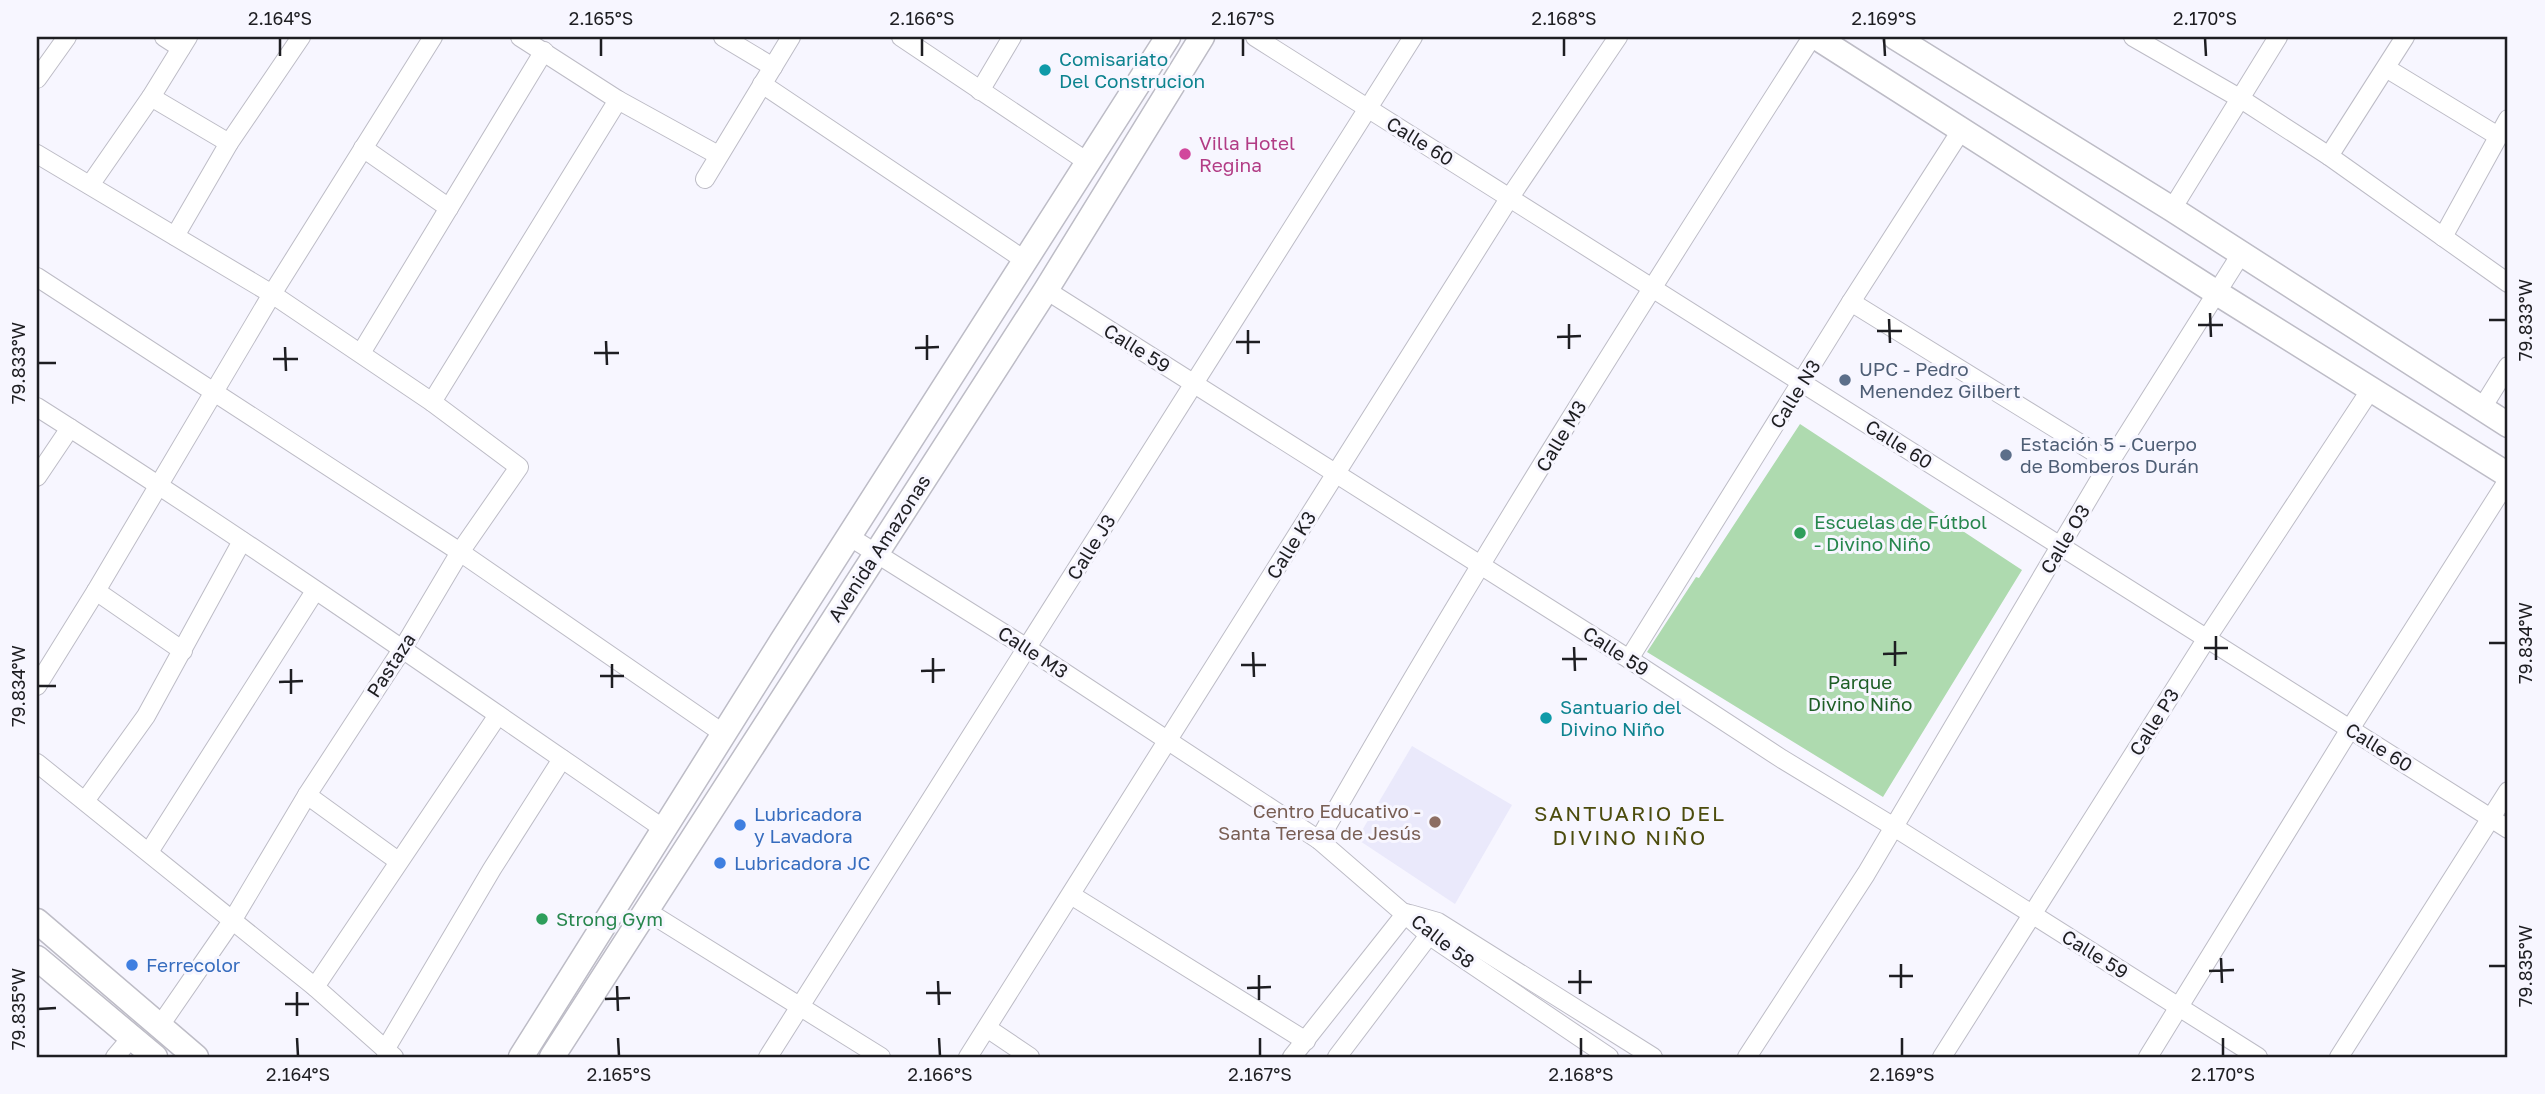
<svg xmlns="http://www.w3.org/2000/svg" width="2545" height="1094" viewBox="0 0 2545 1094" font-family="'Golos Text',sans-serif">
	<rect width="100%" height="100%" fill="#f7f6ff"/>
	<!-- built -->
	<path fill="#eae9fb" d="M1412 746 1512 805 1455 904 1357 839Z"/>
	<!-- green -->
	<path fill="#aedaaf" d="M1800 424 2022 570 1883 797 1647 652 1696 577 1699 578Z"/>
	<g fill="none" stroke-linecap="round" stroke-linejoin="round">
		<defs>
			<g id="street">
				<path d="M164 37 181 48"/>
				<path d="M520 37 618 100 718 155"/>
				<path d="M723 37 773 67"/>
				<path d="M901 37 1089 163"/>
				<path d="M1255 37 2508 829"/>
				<path d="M2133 37 2241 99 2329 156 2508 283"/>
				<path d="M2386 68 2498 136"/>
				<path d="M37 79 67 37"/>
				<path d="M762 84 1026 261"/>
				<path d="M980 91 1012 37"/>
				<path d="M151 97 229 143"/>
				<path d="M363 148 449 208"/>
				<path d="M37 154 272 294 432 402 519 467 460 552 403 648 307 795 232 921 159 1027"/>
				<path d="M2329 156 2405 37"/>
				<path d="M705 179 791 37"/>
				<path d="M90 185 151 97 188 37"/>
				<path d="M2172 209 2278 37"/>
				<path d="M175 236 229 143 301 37"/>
				<path d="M2443 237 2508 119"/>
				<path d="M37 277 460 552 724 734"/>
				<path d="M1046 290 1629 659 1782 759 1894 827 2258 1057"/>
				<path d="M1851 302 2110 462"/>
				<path d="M361 353 544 51"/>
				<path d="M432 402 618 100"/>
				<path d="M37 407C250 542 456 686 664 829"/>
				<path d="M2482 408 2508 366"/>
				<path d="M37 477 70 428"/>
				<path d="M850 537 1027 648 1319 840 1430 936 1609 1057"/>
				<path d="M96 591 183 651"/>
				<path d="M1629 659 1851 302 1962 129"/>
				<path d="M37 686 96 591 272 294 433 37"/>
				<path d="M37 763 315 987 394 1057"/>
				<path d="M307 795 398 861"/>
				<path d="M85 801 146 716 242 541"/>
				<path d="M1319 840C1474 567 1643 301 1812 37"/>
				<path d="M149 852 315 591"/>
				<path d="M1071 895 1306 1041"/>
				<path d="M645 910 881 1057"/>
				<path d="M1410 914 1438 922 1653 1057"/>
				<path d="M315 987 498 715"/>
				<path d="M987 1028 1030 1057"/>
				<path d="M385 1050 492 869 562 759"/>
				<path d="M115 1057 131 1038"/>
				<path d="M768 1057 1413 37"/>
				<path d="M968 1057 1510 197 1618 37"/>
				<path d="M1292 1057 1406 913"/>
				<path d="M1337 1057 1436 926"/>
				<path d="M1747 1057 1866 874 2110 462 2241 254"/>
				<path d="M1942 1057 2207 638 2371 389"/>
				<path d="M2148 1057 2350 729 2508 480"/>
				<path d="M2339 1057 2508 791"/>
			</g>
			<g id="secondary">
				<path d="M1816 37 2217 293 2508 475"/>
				<path d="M1895 37 2172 209 2508 425"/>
				<path d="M37 921 196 1057"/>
				<path d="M37 958 155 1057"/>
				<path d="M521 1057 782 641 1168 37"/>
				<path d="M552 1057 1046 290 1202 37"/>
			</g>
		</defs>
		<!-- street casing -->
		<use href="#street" stroke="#bdbcc6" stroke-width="20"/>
		<!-- secondary casing -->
		<use href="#secondary" stroke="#bdbcc6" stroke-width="27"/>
		<!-- street -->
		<use href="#street" stroke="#fff" stroke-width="18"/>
		<!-- secondary -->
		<use href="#secondary" stroke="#fff" stroke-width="24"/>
	</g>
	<!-- ticks -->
	<path fill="none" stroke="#1e1e22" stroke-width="2.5" d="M280 38V56M601 38V56M922 38V56M1243 38V56M1564 38V56M1884 38 1885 56M2205 38 2206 56M2210 313 2211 337M1889 319 1890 343M2489 320H2506M1569 324V349M2198 325H2223M1248 330V354M1877 331H1902M927 335V360M1557 337 1581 336M606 341 607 365M1236 342H1260M285 347 286 371M915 348 939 347M594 353H619M273 359H298M38 363H56M2216 636V660M1895 641V666M2489 643H2506M1574 647 1575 671M2204 648H2228M1253 652 1254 677M1883 654 1907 653M933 658V683M1562 659H1587M612 664V688M1241 665H1266M291 669V694M921 671 945 670M600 676H624M279 682 303 681M38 686H56M2221 958 2222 983M1901 964V988M2489 966H2506M1580 970V994M2209 971 2234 970M1259 975V1000M1889 976H1913M938 981 939 1005M1568 982H1592M617 986 618 1011M1247 988 1271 987M297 992V1016M926 993H951M605 999 630 998M285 1004H309M38 1009 56 1008M297 1038 298 1056M618 1038 619 1056M939 1038 940 1056M1260 1038V1056M1581 1038V1056M1902 1038V1056M2223 1038V1056"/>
	<!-- markers -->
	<g fill="#0f9aa8" stroke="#f7f6ff" stroke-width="2.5">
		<circle cx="1045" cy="70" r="7"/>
		<circle cx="1546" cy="718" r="7"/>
	</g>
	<circle fill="#d1479c" stroke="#f7f6ff" stroke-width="2.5" cx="1185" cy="154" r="7"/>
	<g fill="#5c6f8a" stroke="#f7f6ff" stroke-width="2.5">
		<circle cx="1845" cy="380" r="7"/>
		<circle cx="2006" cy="455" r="7"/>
	</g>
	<g fill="#2e9e5b" stroke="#f7f6ff" stroke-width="2.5">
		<circle cx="1800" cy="533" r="7"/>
		<circle cx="542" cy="919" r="7"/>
	</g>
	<circle fill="#8d6e63" stroke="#f7f6ff" stroke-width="2.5" cx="1435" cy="822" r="7"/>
	<g fill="#3f7fe0" stroke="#f7f6ff" stroke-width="2.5">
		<circle cx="740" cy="825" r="7"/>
		<circle cx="720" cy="863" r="7"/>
		<circle cx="132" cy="965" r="7"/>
	</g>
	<g text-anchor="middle" stroke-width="6" stroke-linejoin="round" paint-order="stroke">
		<!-- culture labels -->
		<g font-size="19" fill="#0d838f" stroke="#f7f6ff" text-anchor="start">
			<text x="1059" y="66">Comisariato<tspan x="1059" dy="22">Del Construcion</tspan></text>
			<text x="1560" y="714">Santuario del<tspan x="1560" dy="22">Divino Niño</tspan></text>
		</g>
		<!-- street labels -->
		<g font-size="19" fill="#1e1e22" stroke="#f7f6ff">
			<text transform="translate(1420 141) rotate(32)" y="7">Calle 60</text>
			<text transform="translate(1137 348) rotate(32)" y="7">Calle 59</text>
			<text transform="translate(1795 394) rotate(-58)" y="7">Calle N3</text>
			<text transform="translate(1561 436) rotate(-59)" y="7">Calle M3</text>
			<text transform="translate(1899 444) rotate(32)" y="7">Calle 60</text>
			<text transform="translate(2065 539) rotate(-59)" y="7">Calle O3</text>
			<text transform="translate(1291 545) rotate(-58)" y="7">Calle K3</text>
			<text transform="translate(1091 547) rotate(-58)" y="7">Calle J3</text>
			<text transform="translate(879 548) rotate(-57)" y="7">Avenida Amazonas</text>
			<text transform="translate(1616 651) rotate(33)" y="7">Calle 59</text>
			<text transform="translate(1033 652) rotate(33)" y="7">Calle M3</text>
			<text transform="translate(391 665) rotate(-57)" y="7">Pastaza</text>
			<text transform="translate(2154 722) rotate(-58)" y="7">Calle P3</text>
			<text transform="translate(2379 747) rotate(32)" y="7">Calle 60</text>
			<text transform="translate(1443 941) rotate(38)" y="7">Calle 58</text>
			<text transform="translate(2095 954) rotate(32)" y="7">Calle 59</text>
		</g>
		<!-- hotel labels -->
		<g font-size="19" fill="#b23c85" stroke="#f7f6ff" text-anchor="start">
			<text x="1199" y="150">Villa Hotel<tspan x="1199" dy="22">Regina</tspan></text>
		</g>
		<!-- service labels -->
		<g font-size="19" fill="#4e5e75" stroke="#f7f6ff" text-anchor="start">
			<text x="1859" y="376">UPC - Pedro<tspan x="1859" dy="22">Menendez Gilbert</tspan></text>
			<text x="2020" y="451">Estación 5 - Cuerpo<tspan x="2020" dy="22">de Bomberos Durán</tspan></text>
		</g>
		<!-- leisure labels -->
		<g font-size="19" fill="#27864d" stroke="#f7f6ff" text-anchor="start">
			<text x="1814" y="529">Escuelas de Fútbol<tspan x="1814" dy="22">- Divino Niño</tspan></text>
			<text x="556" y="926">Strong Gym</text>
		</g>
		<!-- park labels -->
		<g font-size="19" fill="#1e5e26" stroke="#f7f6ff">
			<text x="1860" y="689">Parque<tspan x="1860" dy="22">Divino Niño</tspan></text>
		</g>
		<!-- education labels -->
		<g font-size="19" fill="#785e54" stroke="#f7f6ff" text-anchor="end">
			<text x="1421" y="818">Centro Educativo -<tspan x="1421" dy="22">Santa Teresa de Jesús</tspan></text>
		</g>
		<!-- shop labels -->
		<g font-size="19" fill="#366cbe" stroke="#f7f6ff" text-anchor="start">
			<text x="754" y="821">Lubricadora<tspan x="754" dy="22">y Lavadora</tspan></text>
			<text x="734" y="870">Lubricadora JC</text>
			<text x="146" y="972">Ferrecolor</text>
		</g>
		<!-- neighbourhood labels -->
		<g font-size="21" letter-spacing="2" fill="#4c4c0d" stroke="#f7f6ff">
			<text x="1630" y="821">SANTUARIO DEL<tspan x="1630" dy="24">DIVINO NIÑO</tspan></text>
		</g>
	</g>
	<!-- border -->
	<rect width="2545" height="1094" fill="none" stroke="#f7f6ff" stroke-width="77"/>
	<rect x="38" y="38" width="2468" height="1018" fill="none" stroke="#1e1e22" stroke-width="2.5"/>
	<g font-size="18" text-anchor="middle" fill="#1e1e22">
		<text x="280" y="25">2.164°S</text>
		<text x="601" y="25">2.165°S</text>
		<text x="922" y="25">2.166°S</text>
		<text x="1243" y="25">2.167°S</text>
		<text x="1564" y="25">2.168°S</text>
		<text x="1884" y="25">2.169°S</text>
		<text x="2205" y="25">2.170°S</text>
		<text transform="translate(2526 320) rotate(-90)" y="6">79.833°W</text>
		<text transform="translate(19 363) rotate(-90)" y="6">79.833°W</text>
		<text transform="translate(2526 643) rotate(-90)" y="6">79.834°W</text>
		<text transform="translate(19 686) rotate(-90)" y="6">79.834°W</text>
		<text transform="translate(2526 966) rotate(-90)" y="6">79.835°W</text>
		<text transform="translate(19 1009) rotate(-90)" y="6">79.835°W</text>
		<text x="298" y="1081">2.164°S</text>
		<text x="619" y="1081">2.165°S</text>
		<text x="940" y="1081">2.166°S</text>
		<text x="1260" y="1081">2.167°S</text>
		<text x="1581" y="1081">2.168°S</text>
		<text x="1902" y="1081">2.169°S</text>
		<text x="2223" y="1081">2.170°S</text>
	</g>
</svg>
